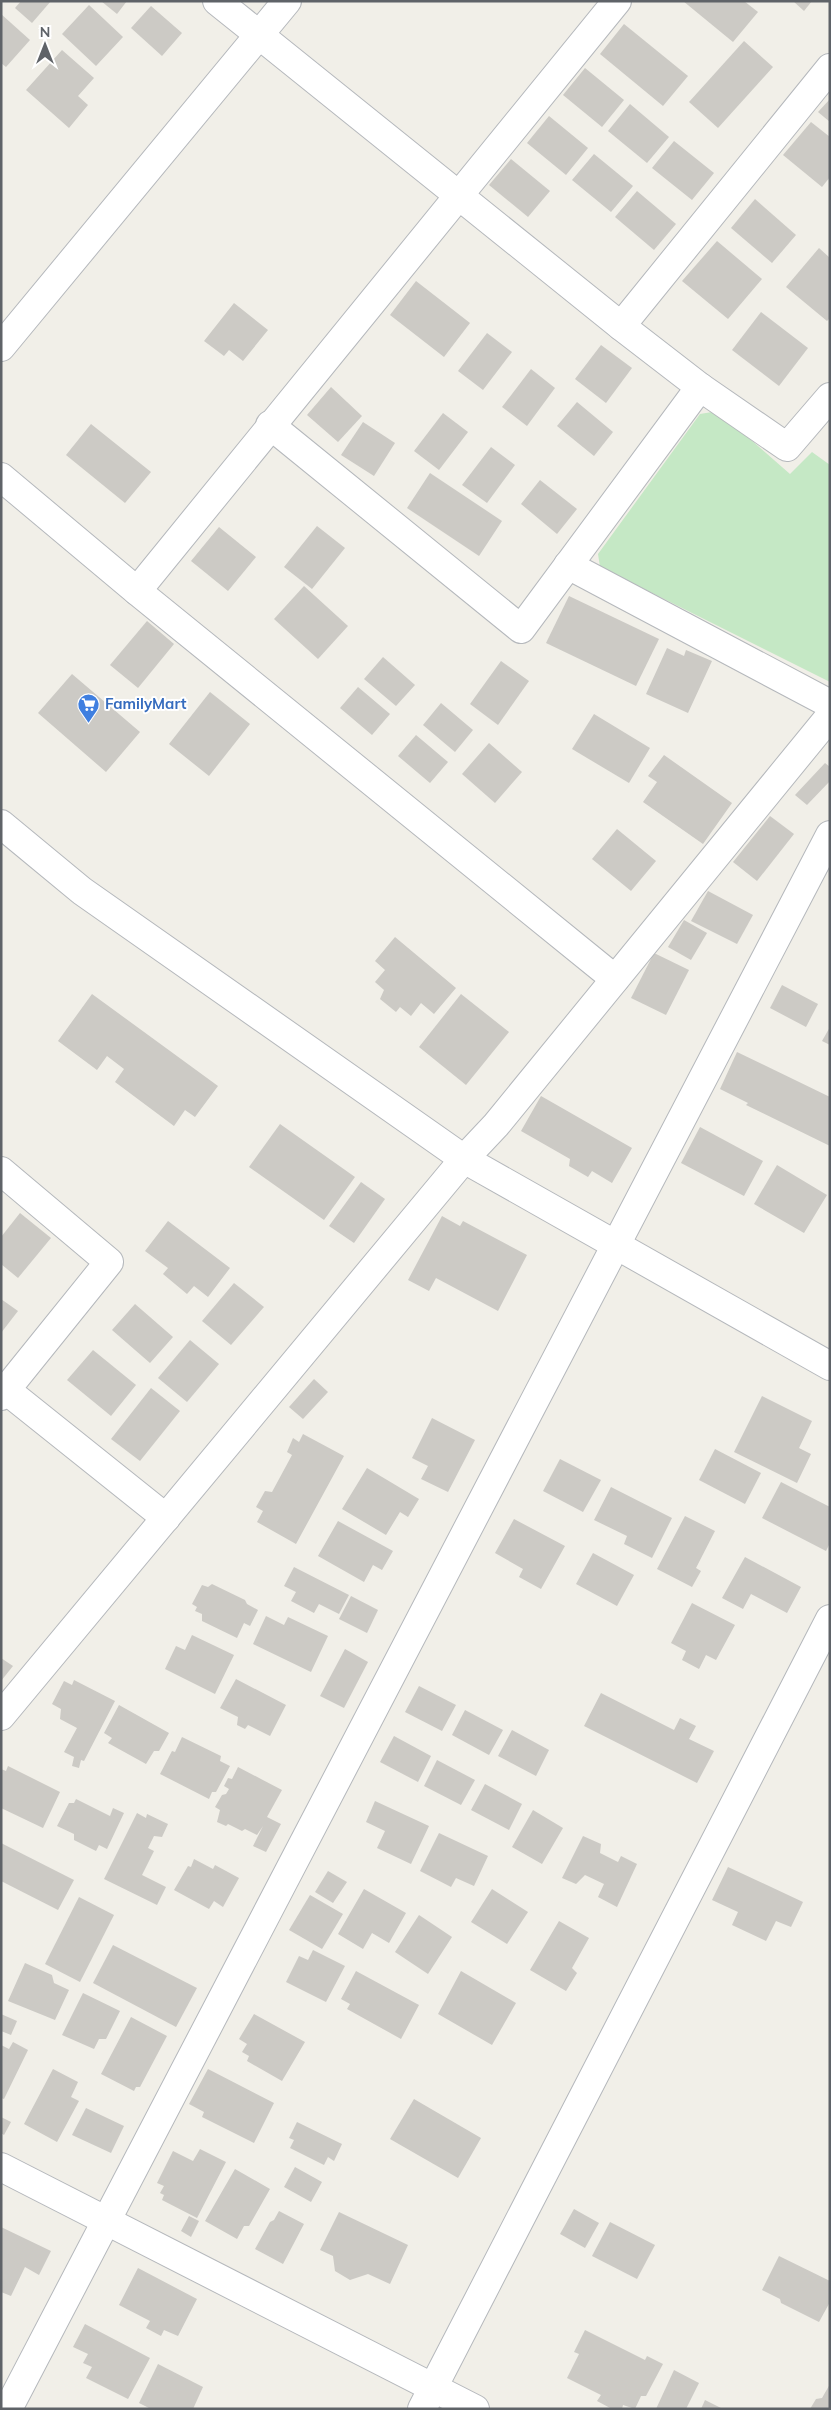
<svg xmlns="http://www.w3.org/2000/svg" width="831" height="2410" viewBox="0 0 831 2410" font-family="Mulish,sans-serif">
	<rect width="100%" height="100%" fill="#f1efe8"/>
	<!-- green -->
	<path fill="#c5e8c5" d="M718 411 790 474 812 452 830 465V682L600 567 598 554 700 414Z"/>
	<!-- building -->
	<g fill="#cccac5">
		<path d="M21 1H51L32 23 15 8Z"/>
		<path d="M101 1H127L117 14Z"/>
		<path d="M683 1H744L758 12 733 42Z"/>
		<path d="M793 1H812L804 11Z"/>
		<path d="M89 5 123 37 96 66 62 34Z"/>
		<path d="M151 6 182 33 162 56 131 28Z"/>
		<path d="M1 14 30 40 6 67 1 63Z"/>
		<path d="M624 24 688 76 663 106 600 54Z"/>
		<path d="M744 41 773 67 718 128 689 102Z"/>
		<path d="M62 50 94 78 78 96 88 105 69 128 26 90Z"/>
		<path d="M585 68 624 100 602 127 563 95Z"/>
		<path d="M830 99V122L818 112Z"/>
		<path d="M630 104 669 137 647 163 608 131Z"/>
		<path d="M549 116 588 148 566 175 527 143Z"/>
		<path d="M811 122 830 137V177L822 187 783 155Z"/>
		<path d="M674 141 714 173 692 200 652 168Z"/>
		<path d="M594 154 633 186 611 212 572 180Z"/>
		<path d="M511 159 550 191 528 217 489 185Z"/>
		<path d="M637 191 676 224 654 250 615 217Z"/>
		<path d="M755 199 796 235 772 263 731 228Z"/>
		<path d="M717 241 762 279 728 319 682 281Z"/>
		<path d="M819 248 830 258V318L827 321 786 287Z"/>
		<path d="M416 281 470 323 444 357 390 315Z"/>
		<path d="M234 303 268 330 243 361 229 350 224 356 204 341Z"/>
		<path d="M761 312 808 348 779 386 732 350Z"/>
		<path d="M487 333 512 352 483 390 458 371Z"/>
		<path d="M601 345 632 368 606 403 575 379Z"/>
		<path d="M531 369 555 388 527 426 502 407Z"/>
		<path d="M331 387 362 416 338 442 307 415Z"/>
		<path d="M577 402 613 432 594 456 557 426Z"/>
		<path d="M443 413 468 432 439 470 414 451Z"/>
		<path d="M363 422 395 443 374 476 341 455Z"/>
		<path d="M91 424 151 472 125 503 66 455Z"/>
		<path d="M491 447 515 465 487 503 462 485Z"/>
		<path d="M430 473 502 521 479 556 407 508Z"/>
		<path d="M540 480 577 509 557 534 521 504Z"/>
		<path d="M317 526 345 548 312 589 284 567Z"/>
		<path d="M219 527 256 557 228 591 191 561Z"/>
		<path d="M304 586 348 626 318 659 274 619Z"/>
		<path d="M569 596 659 639 636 686 546 643Z"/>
		<path d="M147 621 174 644 138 688 110 665Z"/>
		<path d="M667 648 684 656 686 650 712 661 688 713 646 694Z"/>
		<path d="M383 657 415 685 396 706 364 679Z"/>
		<path d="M501 661 529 681 498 725 470 704Z"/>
		<path d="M72 674 140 732 106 772 38 713Z"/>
		<path d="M358 687 390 714 372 735 340 708Z"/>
		<path d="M210 692 250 724 209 776 169 744Z"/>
		<path d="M441 703 473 730 455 752 423 725Z"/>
		<path d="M594 714 650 748 629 783 572 749Z"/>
		<path d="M416 735 448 762 430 783 398 756Z"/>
		<path d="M489 743 522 772 495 803 462 774Z"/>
		<path d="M664 755 732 803 703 844 643 802 657 782 648 776Z"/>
		<path d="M825 763 830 767V781L807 805 795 795Z"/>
		<path d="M770 816 794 834 757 881 733 862Z"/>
		<path d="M617 829 656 861 631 891 592 859Z"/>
		<path d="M708 891 753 915 737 944 691 921Z"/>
		<path d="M684 920 707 933 691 960 668 947Z"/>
		<path d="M395 937 456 988 434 1014 421 1003 411 1016 400 1007 396 1012 380 999 384 990 375 982 385 970 375 961Z"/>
		<path d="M654 953 689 970 666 1015 631 998Z"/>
		<path d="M782 985 818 1004 806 1027 770 1008Z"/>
		<path d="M92 994 218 1086 195 1117 185 1110 174 1126 115 1082 124 1069 107 1056 97 1070 58 1041Z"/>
		<path d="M461 994 509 1032 466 1085 419 1047Z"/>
		<path d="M830 1027V1045L822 1041Z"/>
		<path d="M737 1052 830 1097V1146L746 1105 748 1103 720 1089Z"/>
		<path d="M541 1096 632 1148 612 1183 592 1171 588 1177 569 1166 570 1159 521 1131Z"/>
		<path d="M280 1124 355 1177 324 1220 249 1167Z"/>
		<path d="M700 1127 763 1161 744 1196 681 1163Z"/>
		<path d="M777 1165 827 1195 804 1233 754 1204Z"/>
		<path d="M361 1182 385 1199 354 1243 329 1226Z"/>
		<path d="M20 1213 51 1238 18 1278 1 1264V1237Z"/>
		<path d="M442 1216 460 1226 463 1221 527 1255 498 1311 436 1278 429 1291 408 1280Z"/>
		<path d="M168 1221 230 1268 208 1297 194 1286 187 1294 163 1274 168 1268 145 1251Z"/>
		<path d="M234 1283 264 1307 231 1345 202 1321Z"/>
		<path d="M1 1299 18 1311 1 1333Z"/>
		<path d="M135 1304 173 1337 150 1363 112 1330Z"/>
		<path d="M190 1340 219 1364 187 1402 158 1378Z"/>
		<path d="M93 1350 136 1385 111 1416 67 1380Z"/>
		<path d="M314 1379 328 1392 303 1419 289 1407Z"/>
		<path d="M151 1388 180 1411 140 1461 111 1439Z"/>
		<path d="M762 1396 812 1421 799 1448 811 1454 797 1483 734 1452Z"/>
		<path d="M432 1418 475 1440 448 1492 421 1479 428 1466 412 1458Z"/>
		<path d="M303 1434 344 1456 296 1544 257 1522 263 1511 256 1507 265 1491 272 1492 292 1455 287 1452 293 1438 299 1442Z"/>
		<path d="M715 1449 761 1473 745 1504 699 1480Z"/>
		<path d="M560 1459 601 1480 583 1512 543 1491Z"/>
		<path d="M367 1468 419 1499 408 1517 400 1512 386 1535 342 1509Z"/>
		<path d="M781 1482 830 1507V1543L826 1551 762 1518Z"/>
		<path d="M611 1487 672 1518 652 1558 624 1544 627 1536 594 1520Z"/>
		<path d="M685 1516 715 1531 696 1568 701 1571 692 1587 657 1569Z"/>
		<path d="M514 1519 565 1546 541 1589 519 1577 523 1569 495 1553Z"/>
		<path d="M338 1521 393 1551 382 1570 373 1565 364 1582 318 1556Z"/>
		<path d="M593 1553 634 1575 617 1606 576 1584Z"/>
		<path d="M745 1557 801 1587 787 1613 751 1594 743 1609 722 1598Z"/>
		<path d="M294 1567 349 1595 339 1614 319 1604 314 1613 291 1601 296 1592 284 1586Z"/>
		<path d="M212 1584 245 1600 247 1604 258 1610 250 1626 244 1623 237 1638 202 1621V1614L195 1611 197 1607 192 1604 202 1585 208 1587Z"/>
		<path d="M351 1596 378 1610 367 1633 339 1619Z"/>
		<path d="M692 1603 735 1625 716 1660 706 1655 699 1669 682 1660 686 1651 671 1643Z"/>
		<path d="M266 1616 284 1625 288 1617 328 1636 311 1672 253 1644Z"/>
		<path d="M192 1635 234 1655 215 1694 165 1669 176 1646 185 1650Z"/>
		<path d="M345 1649 368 1662 344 1708 320 1696Z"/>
		<path d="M1 1658 13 1666 1 1681Z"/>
		<path d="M236 1679 286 1705 270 1736 248 1725 245 1729 237 1725 238 1717 220 1708Z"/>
		<path d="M74 1680 115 1701 84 1761 81 1760 79 1768 72 1766 74 1757 64 1752 77 1728 60 1719 61 1709 52 1704 64 1681 72 1685Z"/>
		<path d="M419 1686 456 1705 442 1731 405 1712Z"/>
		<path d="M601 1693 674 1730 680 1718 696 1726 689 1739 714 1751 697 1783 584 1726Z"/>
		<path d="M119 1705 169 1733 159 1751H154L146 1764 108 1743 112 1738 104 1733Z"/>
		<path d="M465 1710 503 1730 489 1755 452 1735Z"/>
		<path d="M512 1730 549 1750 536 1776 498 1756Z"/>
		<path d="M394 1736 431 1756 418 1782 380 1762Z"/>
		<path d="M182 1737 221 1756 220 1761 230 1766 216 1792H212L209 1799 160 1774 172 1751 175 1752Z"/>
		<path d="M437 1760 475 1780 461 1805 424 1786Z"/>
		<path d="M8 1766 60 1792 43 1828 1 1808V1769L6 1771Z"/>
		<path d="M238 1767 282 1790 267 1817 281 1824 266 1852 253 1846 263 1826 257 1835 245 1829 242 1831 228 1824 226 1826 217 1822 220 1810 215 1807 222 1795 226 1794 229 1789 224 1786 228 1778 232 1779Z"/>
		<path d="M485 1784 522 1804 509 1830 471 1810Z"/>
		<path d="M76 1799 110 1816 113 1808 124 1813 107 1849 99 1845 96 1851 74 1840V1834L57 1826 69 1803H74Z"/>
		<path d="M375 1801 429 1826 411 1864 377 1848 385 1831 366 1822Z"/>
		<path d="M533 1810 563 1828 542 1864 512 1847Z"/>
		<path d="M137 1813 146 1818 147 1814 168 1824 162 1837 154 1836 148 1848 154 1851 142 1875 166 1887 157 1905 104 1879Z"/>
		<path d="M439 1833 488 1856 474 1886 456 1878 451 1887 420 1871Z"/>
		<path d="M583 1836 601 1844 600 1853 618 1862 621 1856 637 1864 617 1907 598 1897 604 1884 585 1875 576 1884 562 1878Z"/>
		<path d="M1 1843 74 1880 58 1910 1 1881Z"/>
		<path d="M194 1859 213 1869 215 1865 239 1878 223 1907 214 1901 209 1909 174 1890 188 1866 191 1867Z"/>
		<path d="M728 1867 803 1902 791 1927 776 1921 766 1941 732 1925 738 1912 712 1900Z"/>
		<path d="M328 1871 347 1882 333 1903 315 1892Z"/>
		<path d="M364 1889 406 1913 389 1943 372 1933 363 1949 338 1934Z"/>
		<path d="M492 1889 528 1912 507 1944 471 1922Z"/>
		<path d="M310 1895 343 1914 322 1949 289 1930Z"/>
		<path d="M79 1897 114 1915 80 1982 45 1964Z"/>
		<path d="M419 1915 452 1937 428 1974 395 1952Z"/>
		<path d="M559 1921 589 1938 572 1968 577 1973 566 1991 530 1970Z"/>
		<path d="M113 1945 197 1988 176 2027 93 1983Z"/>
		<path d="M313 1950 345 1966 326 2002 286 1982 299 1956 308 1960Z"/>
		<path d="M25 1963 52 1975 54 1983 69 1990 55 2020 8 2001Z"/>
		<path d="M356 1971 419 2005 401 2039 347 2009 350 2004 341 1999Z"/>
		<path d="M461 1971 516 2003 492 2045 438 2014Z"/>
		<path d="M83 1993 120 2011 106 2039H99L94 2049 62 2035Z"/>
		<path d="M1 2014 17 2021 11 2035 1 2031Z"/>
		<path d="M254 2014 305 2042 282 2081 247 2061 249 2056 242 2052 247 2044 239 2039Z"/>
		<path d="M131 2017 167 2036 140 2087H136L134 2091 101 2074Z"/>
		<path d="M13 2042 28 2050 4 2099 1 2098V2045L9 2049Z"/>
		<path d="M53 2069 78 2082 71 2097 79 2101 57 2142 24 2124Z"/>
		<path d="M208 2069 274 2103 254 2143 202 2117 204 2112 189 2104Z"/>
		<path d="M414 2099 481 2138 458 2178 390 2139Z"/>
		<path d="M86 2108 124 2126 111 2153 72 2135Z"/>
		<path d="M1 2117 11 2122 4 2135 1 2133Z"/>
		<path d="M297 2122 342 2144 334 2161 328 2157 324 2165 290 2148 294 2140 289 2138Z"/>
		<path d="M200 2149 226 2162 197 2218 162 2200 164 2195 160 2193 164 2186 157 2183 173 2151 193 2161Z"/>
		<path d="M295 2167 322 2182 311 2202 284 2187Z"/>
		<path d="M235 2169 270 2189 249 2226H244L237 2239 205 2221Z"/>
		<path d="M574 2209 599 2223 585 2248 560 2234Z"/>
		<path d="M279 2211 304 2224 283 2264 255 2249 270 2222 274 2220Z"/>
		<path d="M339 2212 408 2245 390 2284 368 2274 350 2280 335 2271 333 2256 320 2250Z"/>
		<path d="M189 2216 199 2221 191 2237 181 2231Z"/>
		<path d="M610 2222 655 2245 637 2279 592 2256Z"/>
		<path d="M1 2227 51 2251 39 2275 25 2267 11 2296 1 2292Z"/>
		<path d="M779 2256 830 2281V2302L819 2322 781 2303 780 2299 762 2290Z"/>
		<path d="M138 2268 197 2299 178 2336 164 2330 161 2336 146 2328 150 2321 119 2305Z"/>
		<path d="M85 2324 150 2358 128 2399 86 2378 92 2367 83 2363 88 2354 73 2347Z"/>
		<path d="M585 2330 645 2360 647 2356 663 2364 646 2396H641L635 2409 623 2405 622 2409H612L597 2401 601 2395 567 2378 579 2354 574 2352Z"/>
		<path d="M158 2364 203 2387 193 2409H151L139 2403Z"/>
		<path d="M674 2370 699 2383 686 2409H656Z"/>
		<path d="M830 2384V2409H810L816 2399 822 2398Z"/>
		<path d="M705 2400 723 2409H701Z"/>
	</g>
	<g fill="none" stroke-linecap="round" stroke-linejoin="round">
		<defs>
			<g id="minor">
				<path d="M217 1 621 326 700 387 787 447 830 397"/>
				<path d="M621 326 830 68"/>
				<path d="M1 347 287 1"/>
				<path d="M270 425 521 629 700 387"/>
				<path d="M1 477 137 591 615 979"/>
				<path d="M568 565 830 704"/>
				<path d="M137 591 617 1"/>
				<path d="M1 824 82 891 464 1159 830 1366"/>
				<path d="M1 1171 109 1262 1 1396"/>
				<path d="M6 1390 166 1518"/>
				<path d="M1 1716 464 1159 496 1125 830 716"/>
				<path d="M1 2167 475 2409"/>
				<path d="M8 2409 830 835"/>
				<path d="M422 2409 830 1619"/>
			</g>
		</defs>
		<!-- minor casing -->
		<use href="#minor" stroke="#b5b8bc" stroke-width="30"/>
		<!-- minor -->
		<use href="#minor" stroke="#fff" stroke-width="28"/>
	</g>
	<!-- icons -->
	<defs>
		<symbol id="supermarket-pin" viewBox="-11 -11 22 30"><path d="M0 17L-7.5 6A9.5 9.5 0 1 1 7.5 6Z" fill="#3f7fe0" stroke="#fff"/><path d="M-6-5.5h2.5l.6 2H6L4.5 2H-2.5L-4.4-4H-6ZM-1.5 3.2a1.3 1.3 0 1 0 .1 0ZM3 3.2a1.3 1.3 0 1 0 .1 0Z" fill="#fff"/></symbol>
	</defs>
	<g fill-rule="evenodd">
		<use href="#supermarket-pin" x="76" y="692" width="25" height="34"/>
	</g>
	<g text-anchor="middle" stroke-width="4" stroke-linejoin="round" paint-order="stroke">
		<!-- shop labels -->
		<g font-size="15" font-weight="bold" fill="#366cbe" stroke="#fff" text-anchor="start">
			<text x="105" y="709">FamilyMart</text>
		</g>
	</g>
	<!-- border -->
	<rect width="831" height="2410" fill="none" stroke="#5f6368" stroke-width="5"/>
	<!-- north arrow -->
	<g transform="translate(45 45)" stroke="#ffffff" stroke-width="4" paint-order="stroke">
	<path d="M0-4L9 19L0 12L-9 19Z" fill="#5f6368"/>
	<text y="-8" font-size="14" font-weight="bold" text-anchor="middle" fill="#5f6368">N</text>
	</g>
</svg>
